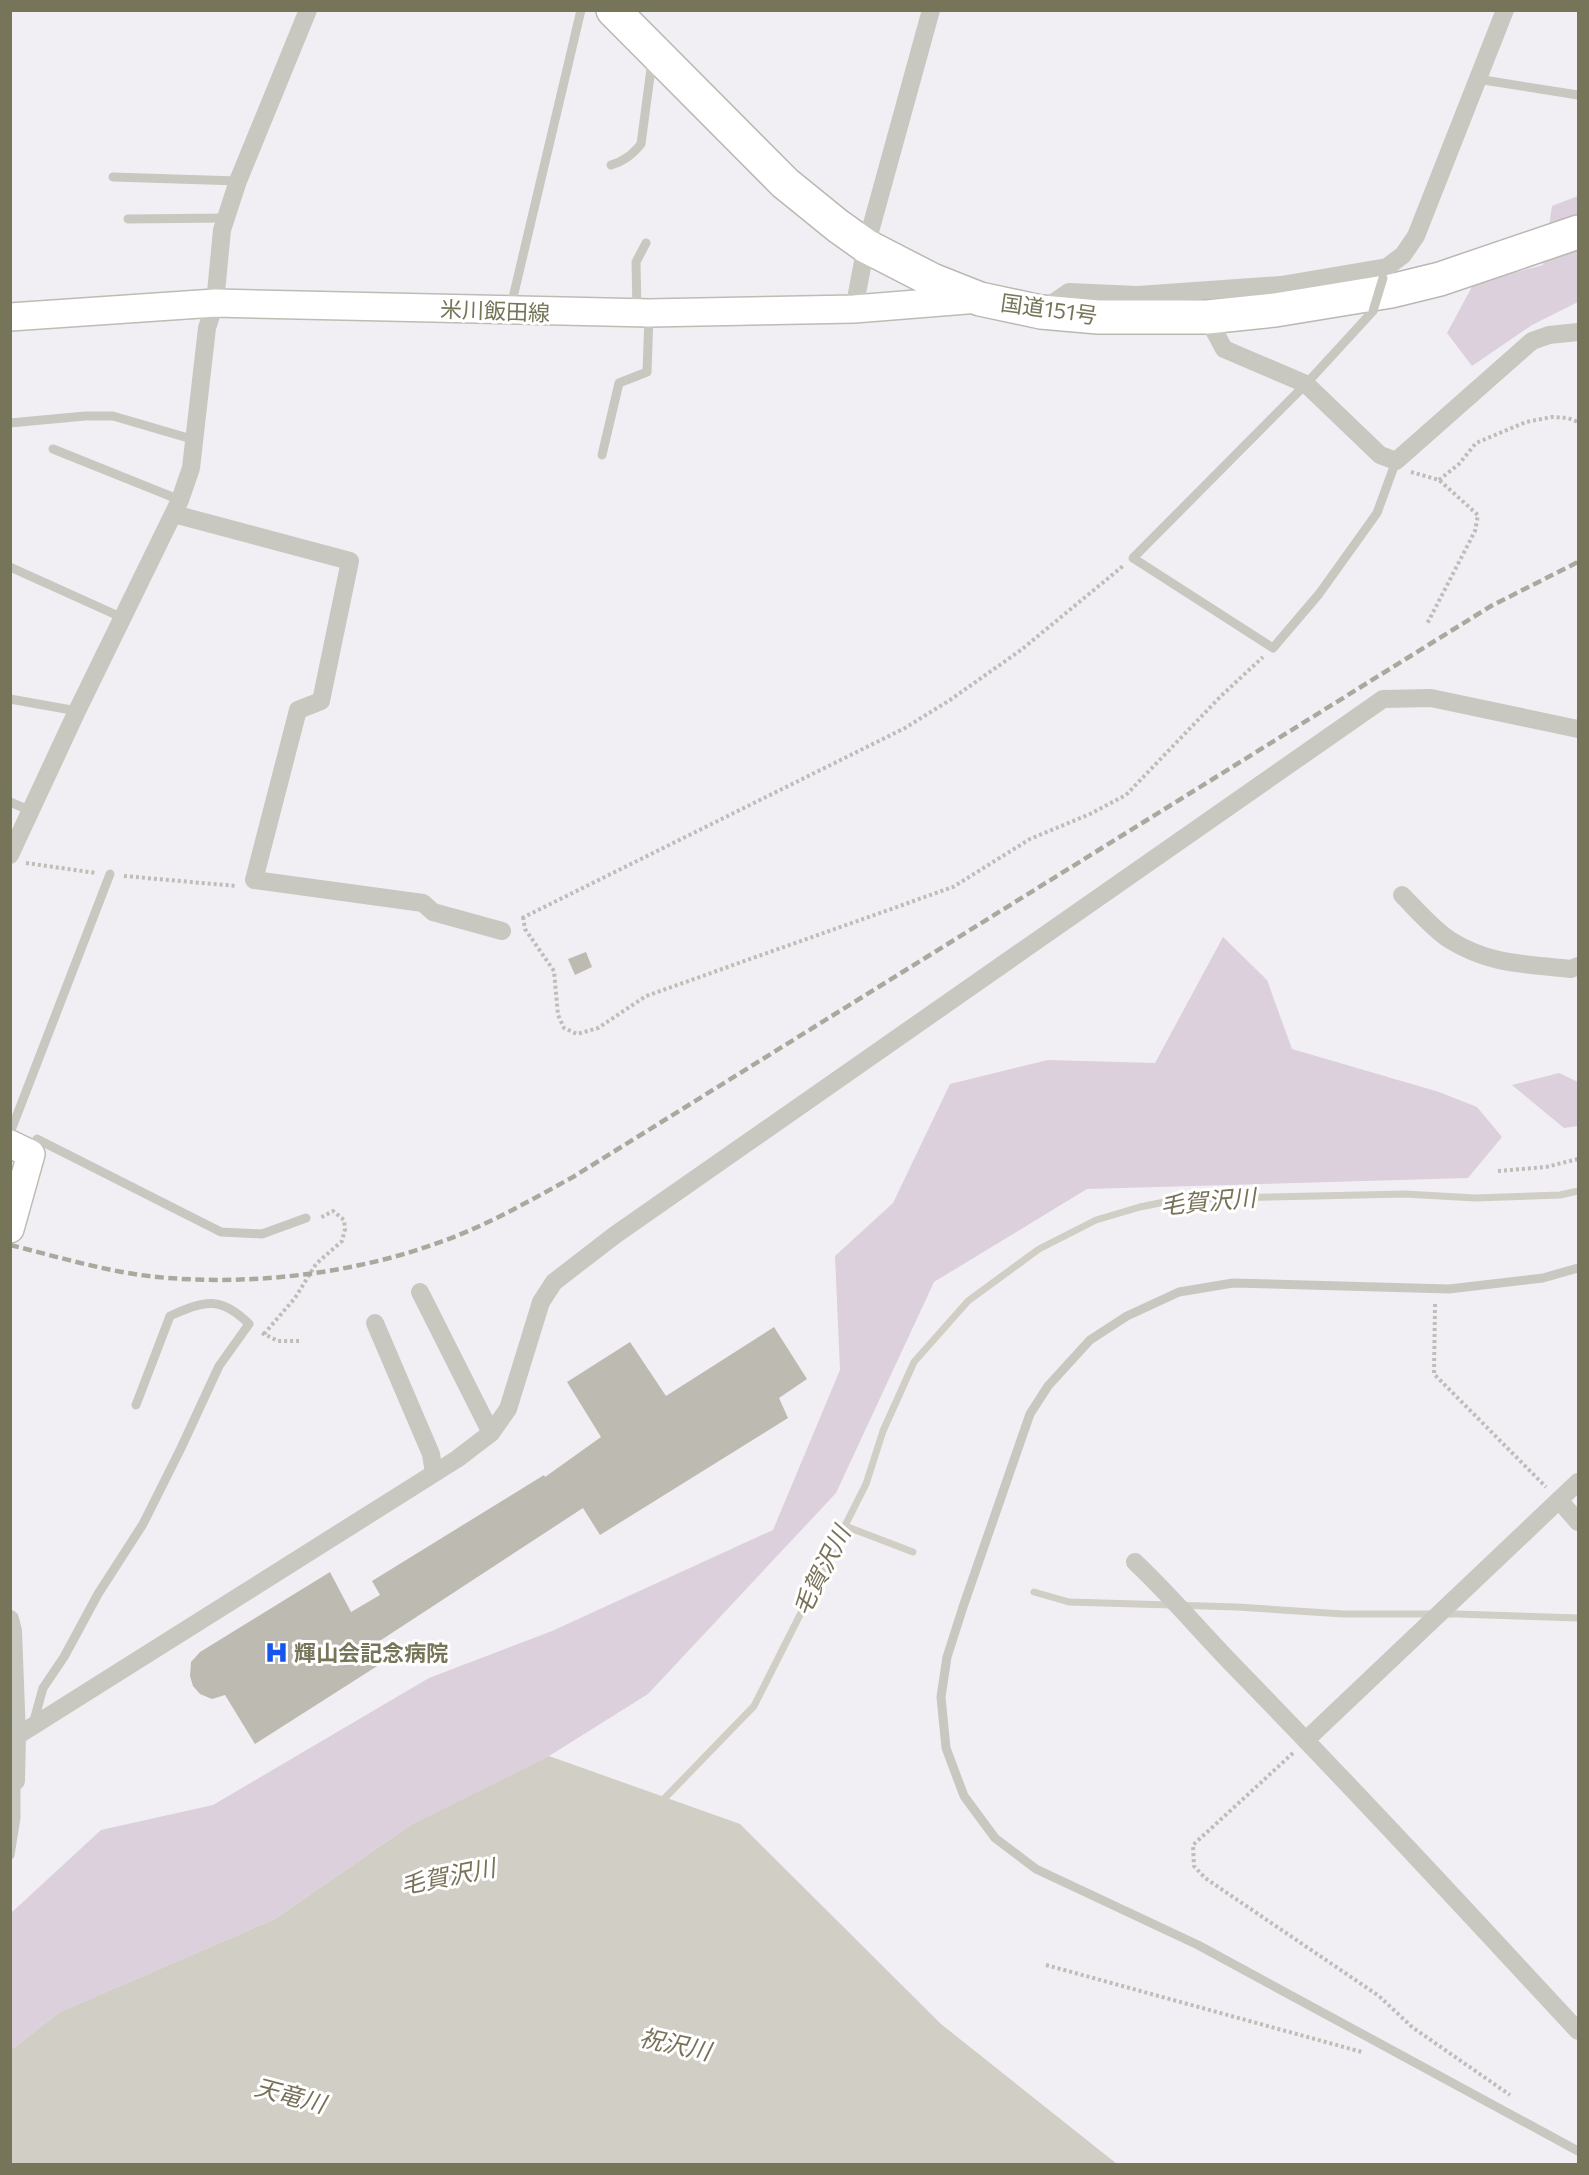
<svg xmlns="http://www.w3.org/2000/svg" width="1589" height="2175" viewBox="0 0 1589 2175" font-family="Commissioner,'Noto Sans JP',sans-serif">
	<rect width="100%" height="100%" fill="#f2eff4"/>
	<!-- green -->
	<g fill="#dbd0db">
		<path d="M1578 196V302L1532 325 1472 366 1447 333 1474 283 1543 265 1552 206Z"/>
		<path d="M1223 937 1267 980 1292 1049 1439 1092 1477 1107 1502 1137 1468 1178 1087 1189 934 1282 836 1493 648 1694 549 1756 412 1824 275 1919 60 2012 11 2050V1913L101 1830 213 1805 429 1678 552 1631 773 1530 840 1370 835 1256 893 1203 950 1084 1048 1060 1155 1063Z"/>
		<path d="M1559 1073 1578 1082V1126L1564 1128 1512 1085Z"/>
	</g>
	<!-- water -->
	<path fill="#d1cec5" d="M549 1756 740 1824 941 2024 1117 2164H11V2050L60 2012 275 1919 412 1824Z"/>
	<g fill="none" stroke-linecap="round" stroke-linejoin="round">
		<!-- stream -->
		<g stroke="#d1cec5" stroke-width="7">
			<path d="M845 1526 913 1552"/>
			<path d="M1034 1592 1069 1602 1238 1607 1343 1614H1456L1578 1618"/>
			<path d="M661 1802 754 1706 866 1484 883 1431 914 1362 968 1301 1039 1249 1096 1220 1140 1207 1179 1199 1405 1194 1475 1198 1560 1195 1578 1191"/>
		</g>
	</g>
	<!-- building -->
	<g fill="#bdbbb1">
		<path d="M586 952 592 967 575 975 568 959Z"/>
		<path d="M774 1327 807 1379 779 1398 788 1418 600 1535 583 1508 372 1646 382 1663 255 1744 225 1695 212 1699 200 1694 193 1686 190 1676 191 1662 200 1652 330 1572 351 1612 380 1595 372 1581 544 1475 545 1477 601 1437 567 1382 630 1342 666 1396Z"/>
	</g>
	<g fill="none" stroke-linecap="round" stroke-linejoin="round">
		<defs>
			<g id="secondary">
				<path d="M10 317 215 303 649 313 854 309 979 299"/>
				<path d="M10 1144 31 1154 10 1229"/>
			</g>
			<path id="highway" d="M613 10 785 183 838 226 866 246 932 280 980 299 1041 312 1098 317H1207L1275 310 1391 291 1440 279 1578 232"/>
		</defs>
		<!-- secondary casing -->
		<use href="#secondary" stroke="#bdbcb3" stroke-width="30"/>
		<!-- highway casing -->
		<use href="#highway" stroke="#b9b8b1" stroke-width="36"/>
		<!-- path -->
		<g stroke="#bebdb8" stroke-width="4" stroke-dasharray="3 3" stroke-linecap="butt">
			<path d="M1411 472 1439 480 1478 515 1475 531 1427 624"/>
			<path d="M1439 480 1459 464 1476 443 1526 422 1552 417 1568 418 1578 422"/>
			<path d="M26 863 96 873"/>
			<path d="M124 876 236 886"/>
			<path d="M523 917 525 929 554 971 558 1015 564 1028 577 1034 598 1028 646 996 953 887 1030 839 1090 814 1126 795 1221 696 1263 657"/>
			<path d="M522 918 905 728 950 700 1021 650 1123 566"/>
			<path d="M1498 1171 1546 1167 1578 1159"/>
			<path d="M1435 1304 1434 1374 1546 1487"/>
			<path d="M262 1333 278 1341H299"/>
			<path d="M264 1334 295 1298 316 1264 342 1241 345 1229 344 1220 333 1211 320 1218"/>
			<path d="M1293 1753 1193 1845 1194 1866 1205 1878 1379 1996 1412 2027 1510 2095"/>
			<path d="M1046 1965 1362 2052"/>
		</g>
		<!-- lane -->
		<g stroke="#c8c8c1" stroke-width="9">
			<path d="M1477 79 1578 95"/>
			<path d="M611 165C624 161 632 155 641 144L652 61"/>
			<path d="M113 177 238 181"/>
			<path d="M128 219 226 218"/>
			<path d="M511 306 581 10"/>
			<path d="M637 311 636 262 646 243"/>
			<path d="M1373 311 1306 384 1133 558 1273 648 1319 594 1377 513 1396 461"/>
			<path d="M10 423 85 416H113L195 440"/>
			<path d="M53 449 180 500"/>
			<path d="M602 455 619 383 647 372 649 316"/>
			<path d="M10 567 123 618"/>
			<path d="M10 699 77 711"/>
			<path d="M10 802 31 811"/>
			<path d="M10 1133 110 874"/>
			<path d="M32 1152 37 1139 221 1232 262 1234 306 1218"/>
			<path d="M1578 1268 1543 1278 1449 1289 1233 1283 1179 1292 1127 1316 1090 1340 1048 1386 1030 1414 963 1607 947 1657 941 1697 946 1748 964 1796 995 1838 1036 1869 1198 1945 1578 2151"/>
			<path d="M33 1724 43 1688 64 1657 98 1594 143 1524 181 1448 219 1366 249 1324C220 1295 204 1301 170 1316L136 1405"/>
			<path d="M10 1855 16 1818V1781"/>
		</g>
		<!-- street -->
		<g stroke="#c8c8c1" stroke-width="18">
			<path d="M854 309 866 246 931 10"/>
			<path d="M1043 310 1069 292 1138 295 1281 285 1387 267 1403 255 1416 236 1505 10"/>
			<path d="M1207 317 1224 349 1306 384 1380 455 1396 461 1532 341 1549 335 1578 332"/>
			<path d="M174 514 350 561 321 701 298 710 254 880 423 903 433 912 502 931"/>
			<path d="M10 855 77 711 180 500 191 468 207 328 215 303 222 230 238 181 308 10"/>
			<path d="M1402 895C1416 909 1433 929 1450 940 1490 965 1526 964 1571 969L1578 966"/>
			<path d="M420 1292 491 1433"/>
			<path d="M375 1323 431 1454 434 1473"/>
			<path d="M1559 1500 1578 1522"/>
			<path d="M1135 1562C1170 1595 1201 1632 1235 1667 1352 1787 1465 1909 1578 2031"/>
			<path d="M10 1619 13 1631 17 1736"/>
			<path d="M1306 1740 1578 1482"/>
			<path d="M10 1781H16L17 1736 457 1459 491 1433 508 1409 541 1302 554 1282 615 1235 1383 699 1431 698 1578 729"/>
		</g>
		<!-- secondary -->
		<use href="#secondary" stroke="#fff" stroke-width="27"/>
		<!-- highway -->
		<use href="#highway" stroke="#fff" stroke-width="33"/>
		<!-- rail -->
		<path stroke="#aaa99d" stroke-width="4.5" stroke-dasharray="9 4.5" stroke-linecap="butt" d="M10 1245C59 1257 107 1272 157 1277 250 1286 355 1274 443 1241 488 1225 531 1200 573 1177L1491 606 1578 562"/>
		<!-- lane-bridge -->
		<path stroke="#c8c8c1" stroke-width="9" d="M1373 311 1383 278"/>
	</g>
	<!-- icons -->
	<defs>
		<symbol id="hospital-bare" viewBox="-9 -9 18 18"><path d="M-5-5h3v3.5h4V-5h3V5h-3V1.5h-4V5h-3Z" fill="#1756ec" stroke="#fff" stroke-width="2.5" paint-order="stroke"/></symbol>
	</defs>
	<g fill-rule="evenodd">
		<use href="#hospital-bare" x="260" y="1636" width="33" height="33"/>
	</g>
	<g text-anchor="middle" stroke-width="6" stroke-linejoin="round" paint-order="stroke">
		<!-- street labels -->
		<g font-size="22" fill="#777559" stroke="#fff">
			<text transform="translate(1049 309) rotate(8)" y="8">国道151号</text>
			<text transform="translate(495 311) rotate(2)" y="8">米川飯田線</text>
		</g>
		<!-- poi labels -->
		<g font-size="22" font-weight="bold" fill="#777559" stroke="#fff" text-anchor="start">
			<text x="294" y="1661">輝山会記念病院</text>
		</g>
		<!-- water labels -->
		<g font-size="24" font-style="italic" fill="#797158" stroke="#fff">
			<text transform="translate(1208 1202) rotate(-5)" y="8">毛賀沢川</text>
			<text transform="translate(822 1571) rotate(-63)" y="8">毛賀沢川</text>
			<text transform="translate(448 1877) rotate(-11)" y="8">毛賀沢川</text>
			<text transform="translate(675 2045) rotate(12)" y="8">祝沢川</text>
			<text transform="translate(290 2096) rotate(15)" y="8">天竜川</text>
		</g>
	</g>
	<!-- border -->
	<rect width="1589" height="2175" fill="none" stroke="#777559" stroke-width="24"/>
</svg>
